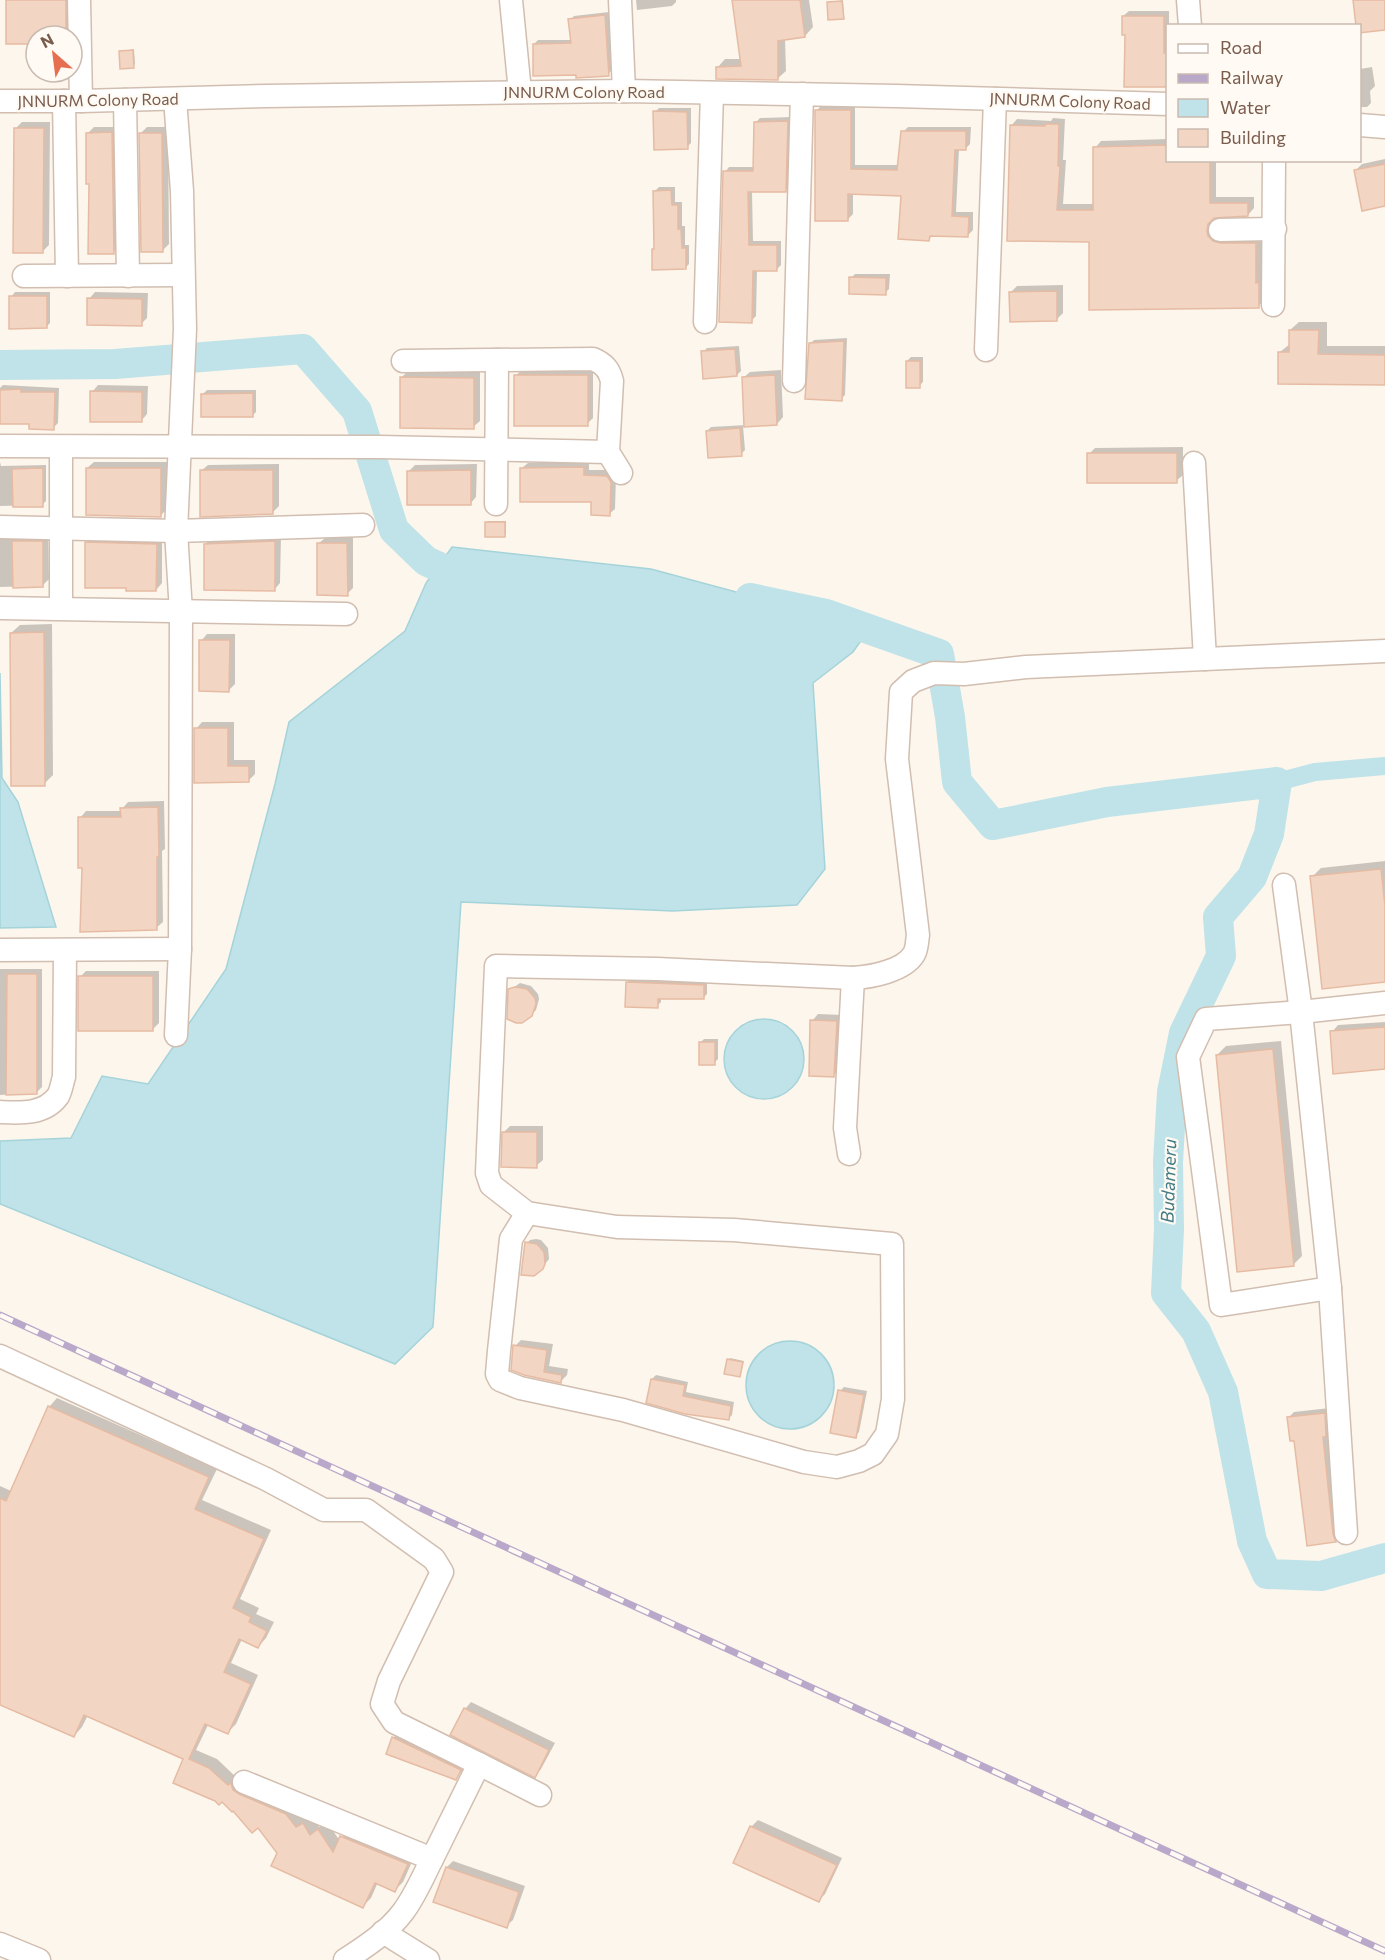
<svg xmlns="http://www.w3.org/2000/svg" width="1385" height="1960" viewBox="0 0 1385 1960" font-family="Commissioner,sans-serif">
	<rect width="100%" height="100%" fill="#fdf6ec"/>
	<!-- water -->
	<g fill="#bfe3e8" stroke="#a5d3da" stroke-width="1.5">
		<path d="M452 547 651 569 870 628 853 652 813 683 825 869 797 905 673 911 461 902 433 1327 395 1364 0 1204V1141L71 1138 102 1076 148 1084 226 969 275 784 289 722 405 631 426 583Z"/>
		<path d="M0 673 2 778 18 802 56 927 0 928Z"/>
		<circle cx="764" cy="1059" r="40"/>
		<circle cx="790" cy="1385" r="44"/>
	</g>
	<!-- shadow -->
	<g fill="#0003">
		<path d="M8 0H74L72 36H36V43Z"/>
		<path d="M636 0H676V2L672 6 637 10Z"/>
		<path d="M734 0H809L813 27 805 36 785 39 786 71 777 79 717 68 725 59H741Z"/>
		<path d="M843 0 844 16 843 18 829 3Z"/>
		<path d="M1129 11H1169V26H1168L1167 85H1126L1127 34 1123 16Z"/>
		<path d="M609 12 612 70 608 74H577L534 44 538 40H572L570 20 574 16Z"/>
		<path d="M134 49 135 64 133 66 121 52Z"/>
		<path d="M1372 67 1375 86 1370 91 1371 103 1367 107H1360V69Z"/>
		<path d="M822 105 855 106V165H899L903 132 908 127H971L970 144 965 149H959L956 212H973V230L968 235H933L929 239 903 194 853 193V214L848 219 817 110Z"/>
		<path d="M659 108H691V143L687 147 655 112Z"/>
		<path d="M792 117 790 186 785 190 752 191 753 241H781V265L777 269 757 270 756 316 751 321 725 172 729 167H755V123L760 118Z"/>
		<path d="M1053 118 1065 119 1063 160H1066L1063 204H1094L1095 148 1101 141 1168 139V160H1216V197H1254V208L1248 215 1214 217 1212 224 1261 237 1262 277H1265V300L1258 306 1090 241 1009 240 1011 126 1017 119 1051 121Z"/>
		<path d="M22 122H50L49 245 43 251 15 129Z"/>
		<path d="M94 127H118L120 246 113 252 90 182 88 133Z"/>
		<path d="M147 127H168L169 244 163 250 141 133Z"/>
		<path d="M1385 159V205L1356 170 1362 164Z"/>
		<path d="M659 187H675V202H682V226H685V245H689V264L685 268 653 250 656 247 655 191Z"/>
		<path d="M855 274H890L889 289 885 293 851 278Z"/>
		<path d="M1063 285V313L1057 319 1011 292 1017 286Z"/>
		<path d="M15 292H50V323L46 327 11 297Z"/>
		<path d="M95 292 148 293 147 318 141 324 89 299Z"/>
		<path d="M1299 322H1327V346H1385V384L1280 352 1290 344V330Z"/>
		<path d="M847 338 845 395 841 399 810 344 814 340Z"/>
		<path d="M739 346 741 371 737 375 703 352 707 348Z"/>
		<path d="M911 357H923V382L919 386 907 361Z"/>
		<path d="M522 369H593V418L587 424 516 376Z"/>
		<path d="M781 370 783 417 777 424 743 426 745 450 741 454 707 431 711 427 746 425 743 378 750 372Z"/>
		<path d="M408 371 480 372V421L473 427 401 378Z"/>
		<path d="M3 385 59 388 58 423 53 428 31 422 0 423V388Z"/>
		<path d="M98 385 148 386 147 414 141 421 92 392Z"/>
		<path d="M207 390H256V412L252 416 203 394Z"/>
		<path d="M1183 447V475L1176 481 1089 454 1095 448Z"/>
		<path d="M0 462 1 466 46 465V501L42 505 0 506Z"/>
		<path d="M94 462H167V509L160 516 87 468Z"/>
		<path d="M589 462V470H613L616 476 615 509 609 514 593 501 522 468 528 463Z"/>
		<path d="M279 464V506L272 513 201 471 208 465Z"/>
		<path d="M477 464 476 497 470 504 409 471 415 465Z"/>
		<path d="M488 521H506V534L504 536 487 522Z"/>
		<path d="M0 534 48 536 49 579 42 586 0 587Z"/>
		<path d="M281 536 280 583 274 590 205 544 212 538Z"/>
		<path d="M93 537 162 538V583L156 590 127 586 87 543Z"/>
		<path d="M353 537V588L347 594 318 544 325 538Z"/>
		<path d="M52 624 53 775 44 784 11 633 20 625Z"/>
		<path d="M207 634H235V684L229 690 201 641Z"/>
		<path d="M202 722H234V760H255V774L248 781H195L196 729Z"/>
		<path d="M164 801 165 849 162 851 163 922 156 928 83 866 80 818 86 811H122V809L128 802Z"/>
		<path d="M1385 861V981L1312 877 1321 868Z"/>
		<path d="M0 969H42V1087L36 1093 0 1095Z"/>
		<path d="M86 971H159V1023L153 1029 80 977Z"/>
		<path d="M631 979 707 981V994L703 998H661V1002L657 1006 627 983Z"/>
		<path d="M520 983 531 986 538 994 539 999 536 1010 531 1015 510 990Z"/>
		<path d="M818 1014 843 1015 840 1069 834 1075 812 1021Z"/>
		<path d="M1385 1022V1068L1332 1032 1338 1025Z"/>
		<path d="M704 1039H718V1059L714 1063 700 1043Z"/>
		<path d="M1281 1041 1302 1256 1294 1264 1217 1055 1226 1046Z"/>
		<path d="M510 1126H543V1160L536 1166 504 1132Z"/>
		<path d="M536 1239 541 1240 548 1248 549 1259 542 1268 526 1244 530 1240Z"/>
		<path d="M521 1340 553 1344 549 1366 568 1369 567 1375 561 1381 524 1374 515 1346Z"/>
		<path d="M730 1358 744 1361 739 1375 728 1360Z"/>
		<path d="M656 1375 688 1382 686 1392 734 1402 732 1415 728 1419 685 1412 652 1379Z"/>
		<path d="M844 1387 867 1391 859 1432 855 1436 840 1391Z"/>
		<path d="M57 1398 217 1469 202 1500 271 1530 240 1599 259 1608 256 1614 274 1622 266 1638 258 1647 242 1639 231 1663 258 1675 236 1724 228 1732 209 1723 196 1750 217 1759 237 1778 294 1806 305 1820 311 1815 319 1827 327 1822 340 1841 350 1828 415 1855 403 1882 395 1890 378 1882 371 1898 362 1907 279 1853 258 1826 222 1799 185 1758 88 1715 82 1727 74 1736 0 1703V1486L11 1491 49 1407Z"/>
		<path d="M1330 1408 1331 1430 1328 1433 1338 1528 1341 1535 1335 1541 1288 1418 1294 1412Z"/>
		<path d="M471 1702 555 1743 541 1769 535 1776 452 1734 465 1709Z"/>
		<path d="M399 1732 466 1764 462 1771 456 1778 393 1738Z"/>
		<path d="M758 1820 842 1858 825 1894 819 1900 735 1862 751 1827Z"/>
		<path d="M453 1861 525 1886 513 1920 506 1926 447 1867Z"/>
	</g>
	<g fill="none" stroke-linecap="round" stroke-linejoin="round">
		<!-- canal -->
		<path stroke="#bfe3e8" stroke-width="18" d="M1277 782 1315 772 1385 766"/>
		<!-- river -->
		<g stroke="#bfe3e8" stroke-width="30">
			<path d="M0 365 115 364 303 349 357 411 394 530 426 561 448 571 478 568"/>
			<path d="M750 598 826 614 939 654 950 717 957 782 993 825 1107 802 1277 782 1269 834 1252 877 1218 917 1221 956 1184 1033 1172 1092 1168 1162 1169 1229 1166 1293 1196 1331 1223 1392 1252 1541 1267 1574 1321 1576 1385 1558"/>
		</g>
	</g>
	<!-- building -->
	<g fill="#f3d5c3" stroke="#e6bba3" stroke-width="1.5">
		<path d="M6 0H66V36H36V44H6Z"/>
		<path d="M732 0H800L805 37 778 41V80L716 79V67L741 66Z"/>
		<path d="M1353 0H1385V30L1359 33V26H1356Z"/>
		<path d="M842 1 844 19 828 20 827 2Z"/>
		<path d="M605 15 609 76 576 78V75L533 76V44L571 43 568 19Z"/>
		<path d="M1122 16H1164V53H1167V87H1124L1125 35H1122Z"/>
		<path d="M133 50 134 68 120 69 119 51Z"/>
		<path d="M815 110H851V169L897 170 901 131H966V150H955L952 216 969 217 968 237 930 236 929 241 898 239 901 196 848 194V221H815Z"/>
		<path d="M653 111 687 112 688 149 654 150Z"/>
		<path d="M788 121 786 192H748L749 245H777V271H753L752 323 719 322 723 171H753L754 122Z"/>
		<path d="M1045 124H1059L1058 166H1060L1057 210H1093V147L1167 145V160H1210V203H1248V216L1214 218 1208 224 1207 231 1208 236 1213 241 1220 243H1256V283L1259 282V308L1089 310V242L1007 241 1010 125 1045 126Z"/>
		<path d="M14 128H44L43 253H13Z"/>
		<path d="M112 132 114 254H88L89 184H86V133Z"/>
		<path d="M139 133H162L163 252H141Z"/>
		<path d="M1385 164V206L1362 211 1354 170Z"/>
		<path d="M671 190 672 205H678V229H681L682 248H686V269L652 270V249H654L653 191Z"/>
		<path d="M849 277 886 278V295L849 294Z"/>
		<path d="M1057 291V321L1010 322 1009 292Z"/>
		<path d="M9 296H47V328L9 329Z"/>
		<path d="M87 298 142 299V326L87 325Z"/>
		<path d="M1289 330H1319L1318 354 1385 355V385L1278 384V352H1289Z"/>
		<path d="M844 341 842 401 805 399 809 343Z"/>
		<path d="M735 349 737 376 703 379 701 351Z"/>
		<rect x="906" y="361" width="14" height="27"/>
		<rect x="514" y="375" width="74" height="51"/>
		<path d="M775 375 777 425 744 427 742 377Z"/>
		<path d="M400 377 474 378V429L400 428Z"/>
		<path d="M21 389V392H55L54 430 29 429V424H0V390Z"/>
		<path d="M90 391 142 392V422H90Z"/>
		<path d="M253 393V417H201V394Z"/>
		<path d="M740 428 742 456 708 458 706 431Z"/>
		<rect x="1087" y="453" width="90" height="30"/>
		<path d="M584 467V475L607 476 611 482 610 516 591 515V502H520V468Z"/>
		<path d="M43 468V507H13L12 469Z"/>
		<path d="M86 468H161V517L86 515Z"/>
		<path d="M200 470H273V514L200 517Z"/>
		<path d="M471 470V505H407V471Z"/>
		<rect x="485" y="522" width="20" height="15"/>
		<path d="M12 541H43V587L13 588Z"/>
		<path d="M275 541V591L204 590V544Z"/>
		<path d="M85 542 157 544 156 591H126V588H85Z"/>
		<path d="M317 543H347L348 596 317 595Z"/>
		<path d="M44 632 45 786H11L10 633Z"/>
		<path d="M199 640H230L229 692 199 691Z"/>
		<path d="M194 728H228V766H249V782L194 783Z"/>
		<path d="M158 807 159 857H157V930L80 932 82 868H78V817H121L120 808Z"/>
		<path d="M1381 869 1385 906V982L1322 989 1310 876Z"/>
		<path d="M7 974H37V1094L6 1095Z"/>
		<rect x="78" y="976" width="75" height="55"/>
		<path d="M626 982 704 985V999H658V1008L625 1007Z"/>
		<path d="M515 987 527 989 535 998 536 1004 532 1016 522 1023H516L507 1019 508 989Z"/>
		<path d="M810 1020 837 1021 834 1077 809 1076Z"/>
		<path d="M1385 1027V1069L1333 1074 1330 1031Z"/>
		<rect x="699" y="1042" width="16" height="23"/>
		<path d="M1273 1049 1294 1266 1237 1272 1216 1055Z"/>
		<path d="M502 1132H537V1168L501 1167Z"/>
		<path d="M525 1242 537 1244 544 1252 545 1264 543 1269 534 1276 521 1275Z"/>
		<path d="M513 1345 547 1350 544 1372 562 1375 561 1383 524 1375 511 1370Z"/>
		<path d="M727 1359 743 1362 740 1377 724 1374Z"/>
		<path d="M651 1379 685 1385 683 1396 731 1406 729 1420 685 1414 646 1403Z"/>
		<path d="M838 1390 864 1395 856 1438 830 1433Z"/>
		<path d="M48 1406 209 1477 195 1509 264 1539 233 1608 251 1617 249 1622 267 1631 258 1648 239 1639 224 1672 251 1684 228 1734 205 1724 189 1759 209 1768 228 1785 231 1783 233 1790 239 1794 286 1814 296 1827 303 1823 310 1835 318 1829 333 1852 340 1836 408 1864 395 1892 375 1883 363 1908 271 1866 277 1853 258 1828 252 1833 233 1811 232 1812 222 1802 219 1805 215 1801 173 1783 183 1759 84 1715 74 1737 0 1705V1498L6 1501Z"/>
		<path d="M1325 1413 1326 1437H1323L1333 1534 1336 1542 1307 1546 1294 1441H1290L1287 1417Z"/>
		<path d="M464 1708 549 1750 535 1778 450 1735Z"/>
		<path d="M392 1737 461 1770 456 1780 386 1754Z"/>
		<path d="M750 1826 837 1865 819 1902 733 1863Z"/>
		<path d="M446 1867 519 1892 507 1928 433 1902Z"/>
	</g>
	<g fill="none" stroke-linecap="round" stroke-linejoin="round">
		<defs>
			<g id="minor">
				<path d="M79 0 81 101"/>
				<path d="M511 0 520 92"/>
				<path d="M620 0 624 91"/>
				<path d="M1188 0 1190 26"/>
				<path d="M175 99 182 191 185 329 176 531 181 612 180 949 176 1035"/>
				<path d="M125 100 128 276"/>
				<path d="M0 101H81L266 96 624 91 896 96 1168 104"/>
				<path d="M64 101 67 276"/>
				<path d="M1360 125 1385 127"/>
				<path d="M1220 230 1275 229"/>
				<path d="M24 276 183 275"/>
				<path d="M1273 305 1274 160"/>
				<path d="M705 322 712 93"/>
				<path d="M986 350 995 99"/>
				<path d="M403 361 593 359C604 364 609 369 612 381L608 452 621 473"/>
				<path d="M794 381 802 94"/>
				<path d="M0 446 379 447 608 452"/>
				<path d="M1194 463 1205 659"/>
				<path d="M496 504 497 360"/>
				<path d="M0 527 176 531 363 525"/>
				<path d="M0 608 346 614"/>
				<path d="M61 608V447"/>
				<path d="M1284 885 1301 1012 1330 1288 1346 1533"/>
				<path d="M0 950 180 949"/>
				<path d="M0 1112C20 1113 44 1115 58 1096 61 1091 62 1083 64 1077L65 950"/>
				<path d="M849 1154 845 1128 853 978C871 977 904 971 914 954 917 949 917 941 918 935L897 759 901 692 913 681 934 673 964 674 1026 667 1385 651"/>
				<path d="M527 1213 511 1239 499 1351 497 1374 500 1380 520 1388 623 1410 804 1462 837 1467 859 1461 873 1454 887 1434 893 1399 892 1244 734 1230 617 1227 527 1213 491 1185 487 1173 496 966 657 969 853 978"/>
				<path d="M1330 1288 1221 1305 1188 1057 1206 1019 1301 1012 1385 1003"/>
				<path d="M0 1356 266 1479 324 1510H366L434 1559 442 1572 389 1681 382 1704 394 1722 479 1764 432 1859"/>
				<path d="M479 1764 540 1795"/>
				<path d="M244 1782 432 1859C423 1877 415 1896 403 1912 388 1932 365 1947 345 1960"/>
				<path d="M383 1932 428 1960"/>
				<path d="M0 1944 39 1960"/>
			</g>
		</defs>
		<!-- minor casing -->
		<use href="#minor" stroke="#d1beb0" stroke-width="25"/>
		<!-- minor -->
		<use href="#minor" stroke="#fff" stroke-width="22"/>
		<defs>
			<path id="rail" d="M0 1315 1385 1951"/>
		</defs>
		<!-- rail casing -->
		<use href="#rail" stroke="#b9a8c9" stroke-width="7"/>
		<!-- rail -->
		<use href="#rail" stroke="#fffaf3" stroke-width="4.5" stroke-dasharray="14" stroke-linecap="butt"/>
	</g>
	<g text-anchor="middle" stroke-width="4.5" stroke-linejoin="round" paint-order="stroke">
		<!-- street labels -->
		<g font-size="16" fill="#7a5c4d" stroke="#fffaf3">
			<text x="584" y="98">JNNURM Colony Road</text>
			<text transform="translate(98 100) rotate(-1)" y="6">JNNURM Colony Road</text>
			<text transform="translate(1070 101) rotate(2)" y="6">JNNURM Colony Road</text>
		</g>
		<!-- water labels -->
		<g font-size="18" font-style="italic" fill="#437c86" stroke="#fffaf3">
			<text transform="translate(1169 1181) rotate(-88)" y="6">Budameru</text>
		</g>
	</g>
	<!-- legend -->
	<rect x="1166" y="24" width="195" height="138" fill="#fffaf3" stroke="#cabbb1" stroke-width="1.5"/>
	<rect x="1178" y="44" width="30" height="9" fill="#ffffff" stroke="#cabbb1" stroke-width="1.5"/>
	<text x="1220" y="54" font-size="18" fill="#7a5c4d">Road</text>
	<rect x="1178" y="74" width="30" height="9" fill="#b9a8c9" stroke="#cabbb1" stroke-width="1.5"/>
	<text x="1220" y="84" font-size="18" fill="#7a5c4d">Railway</text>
	<rect x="1178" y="99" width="30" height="18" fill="#bfe3e8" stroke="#cabbb1" stroke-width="1.5"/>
	<text x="1220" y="114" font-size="18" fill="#7a5c4d">Water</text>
	<rect x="1178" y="129" width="30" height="18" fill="#f3d5c3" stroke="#cabbb1" stroke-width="1.5"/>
	<text x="1220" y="144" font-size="18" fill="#7a5c4d">Building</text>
	<!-- north arrow -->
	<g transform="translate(54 54) rotate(332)"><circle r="28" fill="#fffaf3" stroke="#cabbb1" stroke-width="1.5"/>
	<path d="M0-4.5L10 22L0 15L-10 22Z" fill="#e76f51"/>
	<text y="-9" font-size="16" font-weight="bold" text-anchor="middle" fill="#7a5c4d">N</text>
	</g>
</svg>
